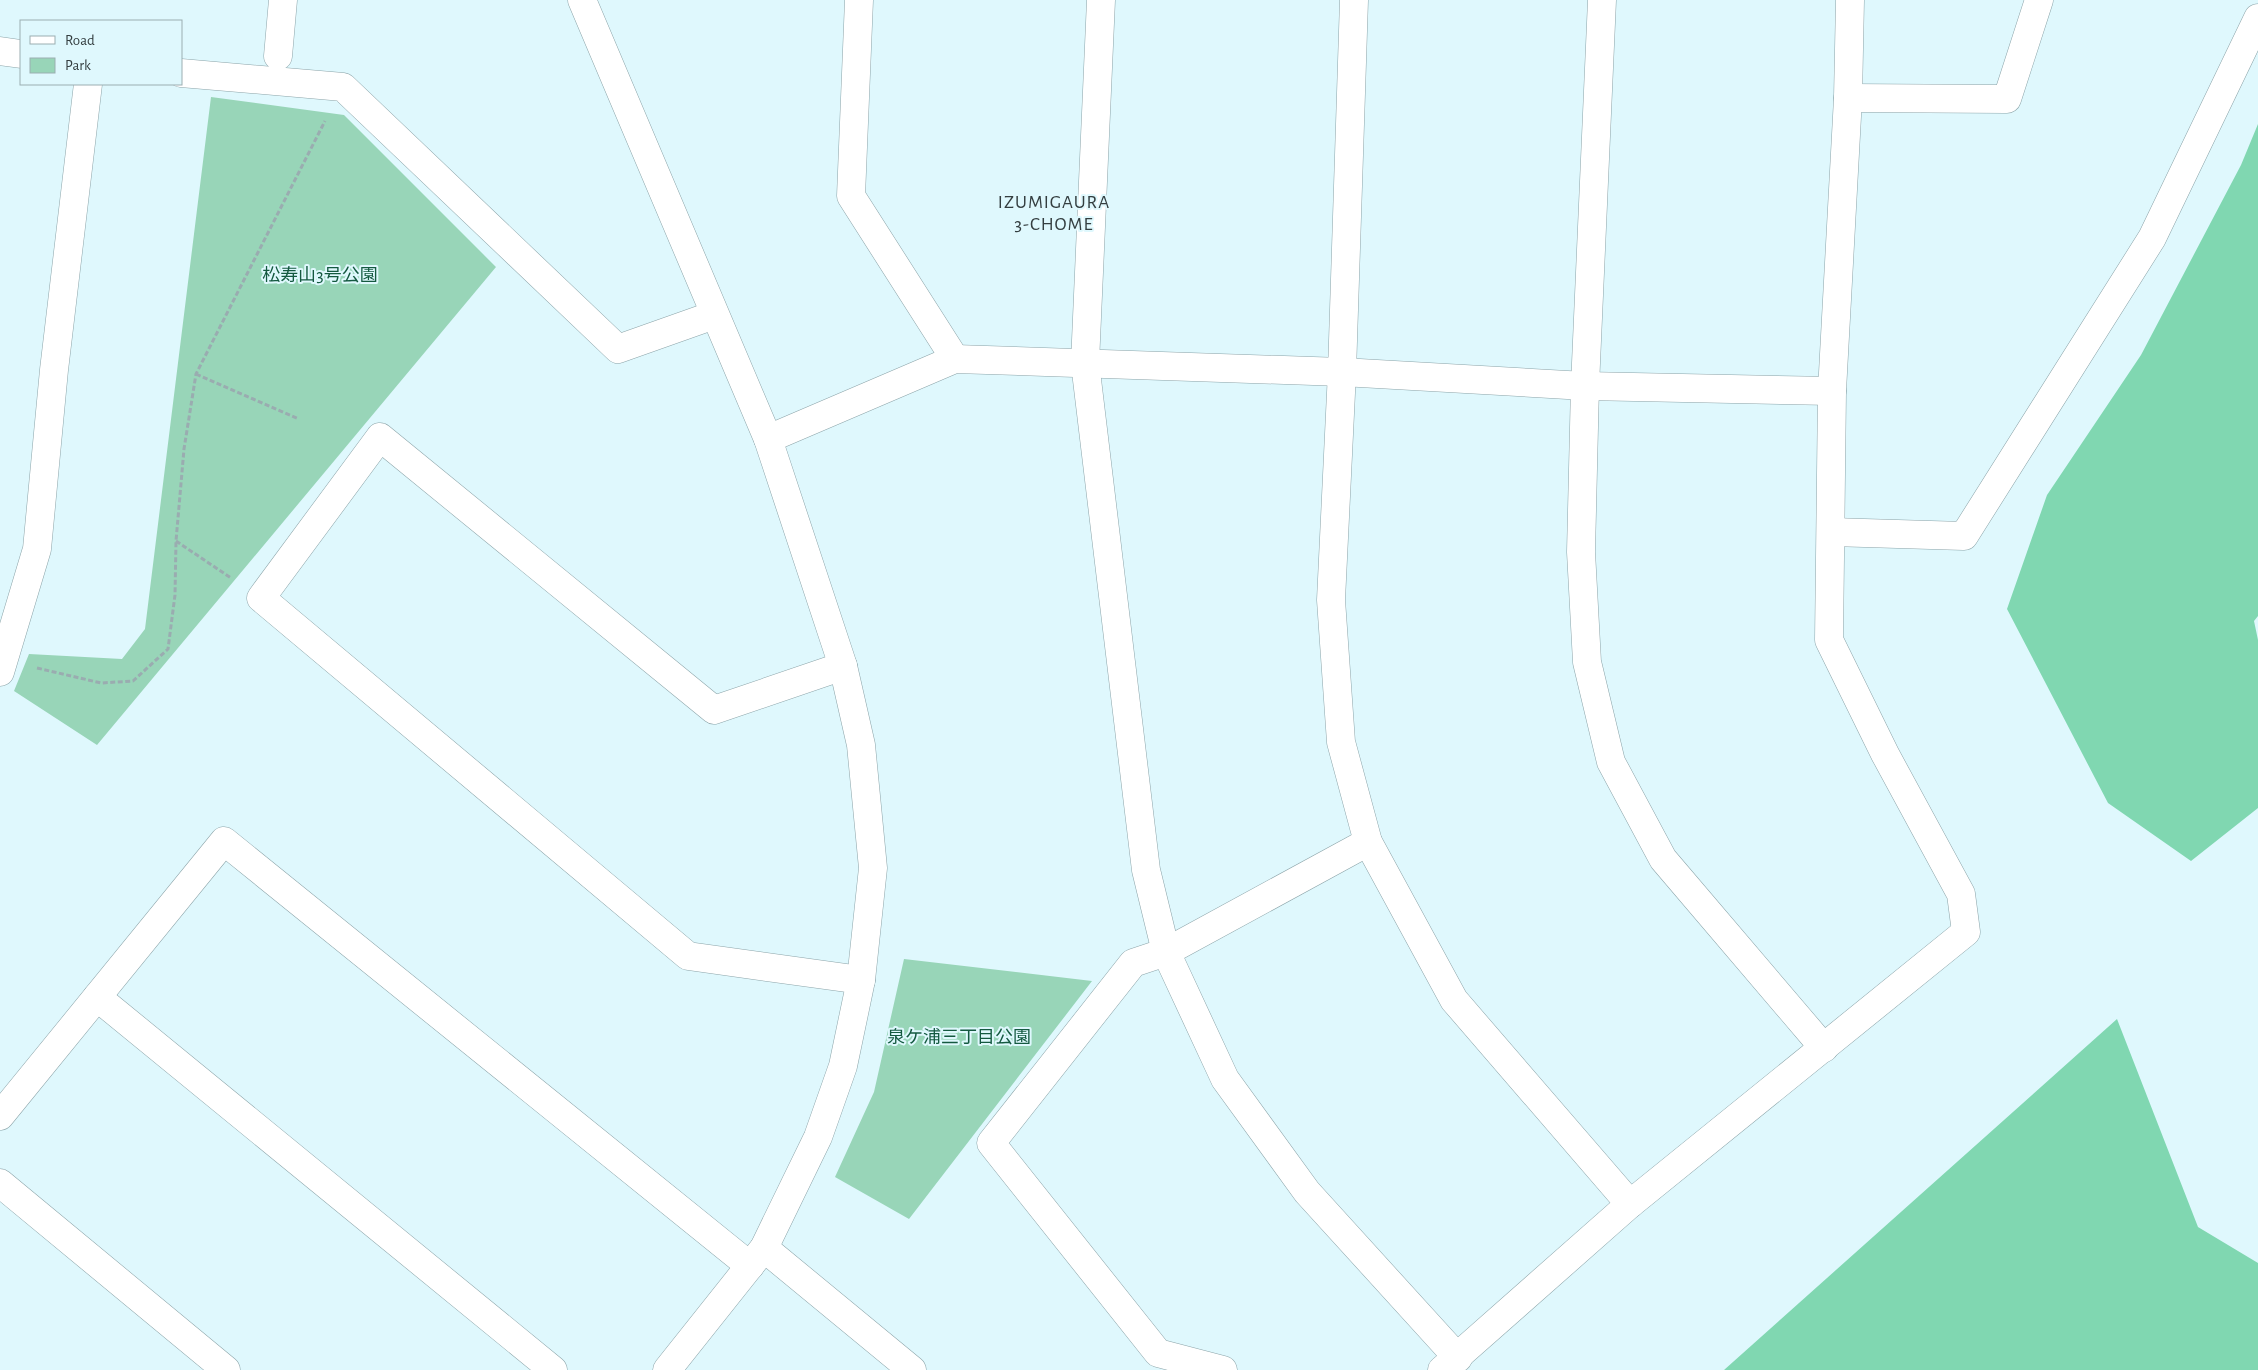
<svg xmlns="http://www.w3.org/2000/svg" width="2258" height="1370" viewBox="0 0 2258 1370" font-family="'Alegreya Sans','Noto Sans JP',sans-serif">
	<rect width="100%" height="100%" fill="#dff8fd"/>
	<!-- green -->
	<g fill="#98d5b8">
		<path d="M211 97 344 115 496 267 97 745 14 691 29 654 122 659 145 629Z"/>
		<path d="M904 959 1092 981 909 1219 835 1177 874 1092Z"/>
	</g>
	<!-- forest -->
	<g fill="#80d7b1">
		<path d="M2258 124V616L2254 621 2258 640V808L2191 861 2108 803 2007 609 2047 495 2141 355 2241 165Z"/>
		<path d="M2117 1019 2198 1227 2258 1263V1370H1724Z"/>
	</g>
	<g fill="none" stroke-linecap="round" stroke-linejoin="round">
		<defs>
			<g id="street">
				<path d="M859 0 851 196 955 359"/>
				<path d="M1101 0 1085 363 1146 870 1166 952 1225 1079 1307 1192 1458 1358"/>
				<path d="M1354 0 1342 372 1331 600 1341 742 1368 842 1454 1000 1630 1204"/>
				<path d="M1602 0 1585 386 1581 552 1587 662 1611 762 1663 859 1824 1048"/>
				<path d="M0 51 21 54"/>
				<path d="M278 56 283 0"/>
				<path d="M181 73 343 87 618 349 714 315"/>
				<path d="M1848 98 2007 99 2039 0"/>
				<path d="M768 439 955 359 1342 372 1585 386 1832 391"/>
				<path d="M1831 532 1964 536 2152 238 2258 18"/>
				<path d="M843 666 714 710 380 437 261 598 688 956 861 980"/>
				<path d="M0 672 37 549 54 370 88 84"/>
				<path d="M97 997 553 1370"/>
				<path d="M0 1116 224 841 750 1266"/>
				<path d="M0 1183 226 1370"/>
				<path d="M764 1248 912 1370"/>
				<path d="M1223 1370 1158 1353 991 1143 1133 963 1166 952 1368 842"/>
				<path d="M1442 1370 1630 1204 1966 932 1961 894 1885 754 1829 640 1832 391 1848 98 1850 0"/>
			</g>
			<path id="secondary" d="M582 0 768 439 843 666 861 745 873 868 861 980 843 1066 818 1137 764 1248 667 1370"/>
		</defs>
		<!-- street casing -->
		<use href="#street" stroke="#8ca4a9" stroke-width="29"/>
		<!-- secondary casing -->
		<use href="#secondary" stroke="#8ca4a9" stroke-width="29"/>
		<!-- path -->
		<g stroke="#9aacb0" stroke-width="3" stroke-dasharray="5 2.5" stroke-linecap="butt">
			<path d="M196 374 299 419"/>
			<path d="M176 541 231 578"/>
			<path d="M37 668 101 683 133 681 168 649 175 595 176 541 184 449 196 374 325 121"/>
		</g>
		<!-- street -->
		<use href="#street" stroke="#fff" stroke-width="28"/>
		<!-- secondary -->
		<use href="#secondary" stroke="#fff" stroke-width="28"/>
	</g>
	<g text-anchor="middle" stroke-width="4" stroke-linejoin="round" paint-order="stroke">
		<!-- park labels -->
		<g font-size="18" fill="#145940" stroke="#dff8fd">
			<text x="320" y="281">松寿山3号公園</text>
			<text x="959" y="1043">泉ケ浦三丁目公園</text>
		</g>
		<!-- neighbourhood labels -->
		<g font-size="19" letter-spacing="1" fill="#343e40" stroke="#dff8fd">
			<text x="1054" y="208">IZUMIGAURA<tspan x="1054" dy="22">3-CHOME</tspan></text>
		</g>
	</g>
	<!-- legend -->
	<rect x="20" y="20" width="162" height="65" fill="#dff8fd" stroke="#9baeb1"/>
	<rect x="30" y="36" width="25" height="8" fill="#ffffff" stroke="#9baeb1"/>
	<text x="65" y="45" font-size="15" fill="#343e40">Road</text>
	<rect x="30" y="58" width="25" height="15" fill="#98d5b8" stroke="#9baeb1"/>
	<text x="65" y="70" font-size="15" fill="#343e40">Park</text>
</svg>
